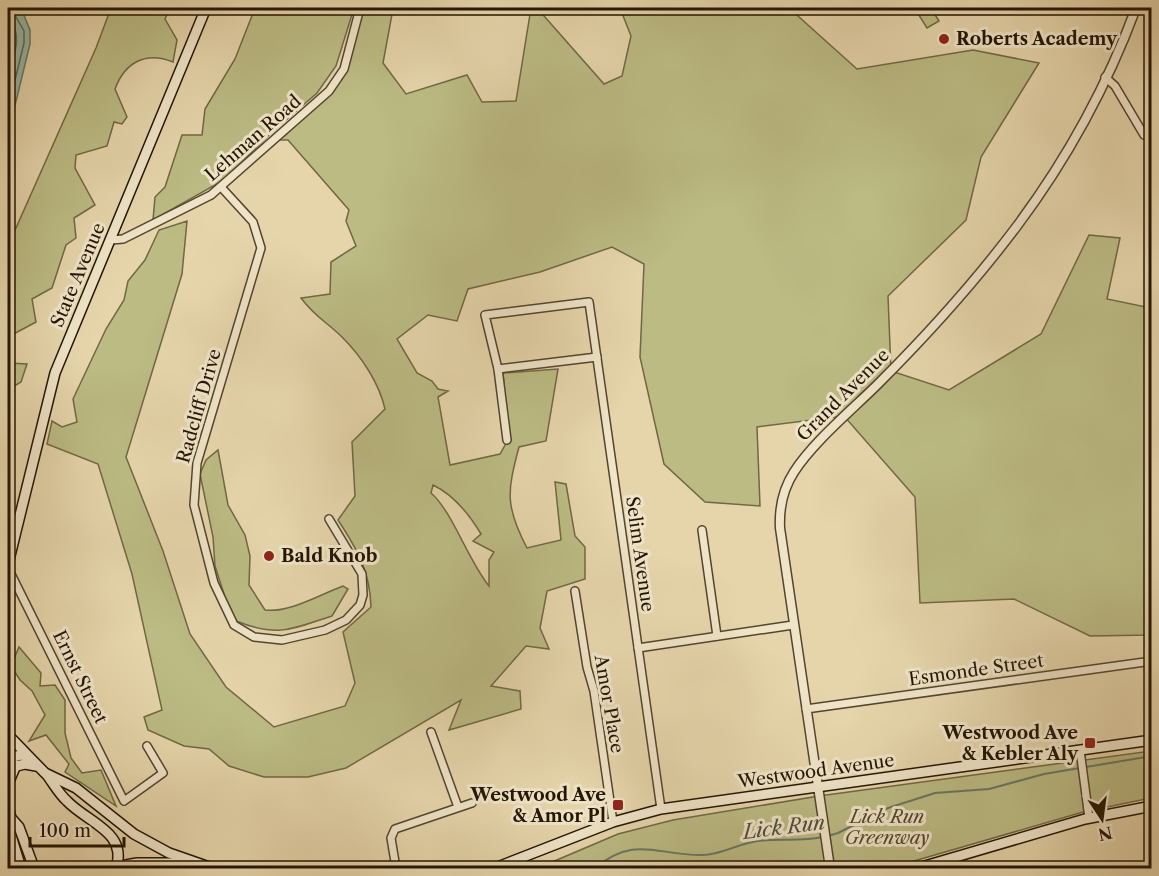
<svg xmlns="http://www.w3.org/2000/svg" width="1159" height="876" viewBox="0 0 1159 876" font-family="'Libre Caslon Text',serif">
	<rect width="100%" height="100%" fill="#e6d5ab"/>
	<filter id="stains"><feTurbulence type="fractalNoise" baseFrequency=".00333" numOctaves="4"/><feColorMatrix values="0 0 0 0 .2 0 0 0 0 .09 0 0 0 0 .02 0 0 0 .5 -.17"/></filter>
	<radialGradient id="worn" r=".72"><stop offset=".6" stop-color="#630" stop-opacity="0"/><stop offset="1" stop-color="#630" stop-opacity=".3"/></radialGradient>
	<!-- green -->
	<g fill="#bcbb84" stroke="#706844" stroke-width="1.5" fill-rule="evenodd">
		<path d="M111 8H170L165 19 177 40 173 62C146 51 125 62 115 89L127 117 122 124 114 122 107 146 76 155 75 168 95 205 74 218 76 238 66 245 52 288 32 299 36 322 8 337V246L96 48Z"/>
		<path d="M255 8H354L336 66 317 93 270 134 224 180 153 220 155 197 165 187 182 135H202L205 109 235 59Z"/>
		<path d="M360 8 393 9 383 63 406 94 467 75 482 102 516 101 531 8H537L604 84 622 76 631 36 620 8H789L857 69 973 50 1039 63 981 157 966 220 888 296 891 371 949 390 1041 334 1089 235 1120 238 1107 299 1151 308V635L1090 636 1014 599 920 603 915 497 844 416 757 427 760 506 705 502 664 464 640 357 644 264 612 247 540 272 468 289 457 321 428 315 397 339 417 373 432 381 438 389 448 391 438 397 450 465 500 454 509 438 503 373 558 369 546 441 519 447C507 492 505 506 527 548L561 540 555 482 566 484 575 536 585 547V579L547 591 540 628 549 649 526 646 491 686 520 691 521 709 449 730 461 700 346 768 308 777H264L229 766 209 749 184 746 148 730 144 717 162 710 132 574 98 464 47 444 52 421 62 427 77 422 73 399 106 329 124 300 128 281 145 260 159 230 187 221 182 274 126 457 163 551 190 634 226 687 274 727 345 706 355 683 343 632 371 607C370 571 357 549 338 520L355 496 352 442 385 409C379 383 362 357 342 337 327 322 316 318 301 298L330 294 331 262 356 246 346 221 349 210 288 140H275L340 77ZM433 485C454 495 469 514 481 534L473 541 494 552 489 560V586C468 560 452 511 431 493Z"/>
		<path d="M931 8 939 21 927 28 915 9Z"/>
		<path d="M8 363 27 364 21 382 8 390Z"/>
		<path d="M218 450 228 505 245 535 250 556 249 585 265 610C289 613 319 595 343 586L348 589 332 616C291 629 279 638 236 621L225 597 215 566 213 537 200 474 206 460Z"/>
		<path d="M19 647 41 673 40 686 55 685 65 700V733L71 758 82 773 101 770 116 806 65 772 69 764 46 735 29 741 45 715 32 691 20 680 11 666Z"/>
		<path d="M1151 751V798L1083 812 890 868H538L618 834 673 820 819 796Z"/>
	</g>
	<!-- water -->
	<path fill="#97b9a5" stroke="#697764" stroke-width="1.5" d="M8 8 23 13 30 30V44L8 134Z"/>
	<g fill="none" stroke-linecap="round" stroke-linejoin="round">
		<!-- shore -->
		<g stroke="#5d6754" stroke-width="1.5">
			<path d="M8 19C25 33 12 60 8 78"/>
			<path d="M8 109 24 43V31L11 8"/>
		</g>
		<!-- stream -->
		<g stroke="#697764" stroke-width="2">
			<path d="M828 836 838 833 888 808 935 793 989 789 1044 774 1152 756"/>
			<path d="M595 868C635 835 656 855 700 855 719 856 739 843 758 841 780 838 801 842 822 837"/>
		</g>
		<defs>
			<g id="minor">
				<path d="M1105 77 1115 86 1144 135"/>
				<path d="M221 187 253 222 261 248 197 463 194 505 214 583 234 625 254 637 282 640 325 630 346 620 360 605 363 595 362 574 329 519"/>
				<path d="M111 240 123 239 211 195 329 91 344 69 360 8"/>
				<path d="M498 369 597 357"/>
				<path d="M507 440 498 369 485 315 589 302 661 809"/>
				<path d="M702 530 717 636"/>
				<path d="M8 568 124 801 163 773 147 746"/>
				<path d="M575 591 587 667 594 691 613 822"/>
				<path d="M638 648 793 625"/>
				<path d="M806 709 1152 661"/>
				<path d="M431 732 458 807"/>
				<path d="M1080 750 1089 818"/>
				<path d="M396 868 391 838 395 829 472 803"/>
			</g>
			<path id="tertiary" d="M830 868 780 528C779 507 783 489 794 472 813 442 853 409 879 383 928 334 975 282 1017 226 1067 159 1107 86 1136 8"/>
			<g id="secondary">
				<path d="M8 564 55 373 206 8"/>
				<path d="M8 735 45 773 76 788 134 834 169 853 212 868"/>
				<path d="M8 758 21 755 28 757"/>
				<path d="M8 768 25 764 36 766"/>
				<path d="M47 775C53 783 59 794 67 801 88 823 128 832 116 868"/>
				<path d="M8 784 16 765"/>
				<path d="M8 805 11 818 19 827 34 868"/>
				<path d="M11 818 9 829 21 868"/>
				<path d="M109 868 137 863H187"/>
				<path d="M495 868 613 822 661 809 1152 740"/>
				<path d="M918 868 1085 819 1152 806"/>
			</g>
		</defs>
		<!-- minor casing -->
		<use href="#minor" stroke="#54452d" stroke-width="10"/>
		<!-- tertiary casing -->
		<use href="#tertiary" stroke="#54452d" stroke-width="11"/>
		<!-- secondary casing -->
		<use href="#secondary" stroke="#231503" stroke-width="12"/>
		<!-- minor -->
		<use href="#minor" stroke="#efe4c8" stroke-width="7"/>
		<!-- tertiary -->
		<use href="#tertiary" stroke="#efe4c8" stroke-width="8"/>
		<!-- secondary -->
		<use href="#secondary" stroke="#efe4c8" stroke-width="9"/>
	</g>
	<!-- markers -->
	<g fill="#8f2418" stroke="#efe4c8" stroke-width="2">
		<circle cx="944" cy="39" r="6"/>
		<circle cx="269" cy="556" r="6"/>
		<rect x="1084" y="737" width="12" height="12" rx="3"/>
		<rect x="612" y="799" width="12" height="12" rx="3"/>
	</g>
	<g text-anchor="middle" stroke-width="6" stroke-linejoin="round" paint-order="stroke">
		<!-- poi labels -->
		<g font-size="18" font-weight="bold" fill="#231503" stroke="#efe4c8" text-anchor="start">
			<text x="956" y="45">Roberts Academy</text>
			<text x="281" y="562">Bald Knob</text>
			<text x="1078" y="739" text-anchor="end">Westwood Ave<tspan x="1078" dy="21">&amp; Kebler Aly</tspan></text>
			<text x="606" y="801" text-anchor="end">Westwood Ave<tspan x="606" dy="21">&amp; Amor Pl</tspan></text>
		</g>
		<!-- street labels -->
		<g font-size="18" fill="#231503" stroke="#efe4c8">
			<text transform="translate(253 138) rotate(-41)" y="6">Lehman Road</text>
			<text transform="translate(78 275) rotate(-67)" y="6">State Avenue</text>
			<text transform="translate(843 395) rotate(-45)" y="6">Grand Avenue</text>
			<text transform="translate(199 406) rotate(-74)" y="6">Radcliff Drive</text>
			<text transform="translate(640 554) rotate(82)" y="6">Selim Avenue</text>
			<text transform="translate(976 670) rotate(-8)" y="6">Esmonde Street</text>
			<text transform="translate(80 677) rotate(64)" y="6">Ernst Street</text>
			<text transform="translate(609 704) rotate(80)" y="6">Amor Place</text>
			<text transform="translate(816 771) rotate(-8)" y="6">Westwood Avenue</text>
		</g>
		<!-- park labels -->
		<g font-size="18" font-style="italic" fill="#51472a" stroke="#efe4c8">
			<text x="887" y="823">Lick Run<tspan x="887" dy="21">Greenway</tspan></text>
		</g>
		<!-- water labels -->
		<g font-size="20" font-style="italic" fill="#4c4e3c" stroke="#efe4c8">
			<text transform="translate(784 827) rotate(-7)" y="7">Lick Run</text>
		</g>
	</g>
	<!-- margin -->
	<rect width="1159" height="876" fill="none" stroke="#e6d5ab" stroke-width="30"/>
	<rect x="9" y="9" width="1141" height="858" fill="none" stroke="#231503" stroke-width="3"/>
	<rect x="15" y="15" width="1129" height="846" fill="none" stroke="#231503" stroke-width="1.5"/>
	<!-- north arrow -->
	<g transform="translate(1102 819) rotate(167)" stroke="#efe4c8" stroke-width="4.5" paint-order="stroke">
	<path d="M0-4.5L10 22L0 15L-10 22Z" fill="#231503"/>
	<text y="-9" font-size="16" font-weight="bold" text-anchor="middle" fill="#231503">N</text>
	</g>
	<!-- scale -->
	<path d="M30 837v9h94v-9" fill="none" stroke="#231503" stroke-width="3"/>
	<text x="39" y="837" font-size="18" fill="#231503" stroke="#efe4c8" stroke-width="4.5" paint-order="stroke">100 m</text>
	<rect width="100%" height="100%" filter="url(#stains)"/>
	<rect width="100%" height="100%" fill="url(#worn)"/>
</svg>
